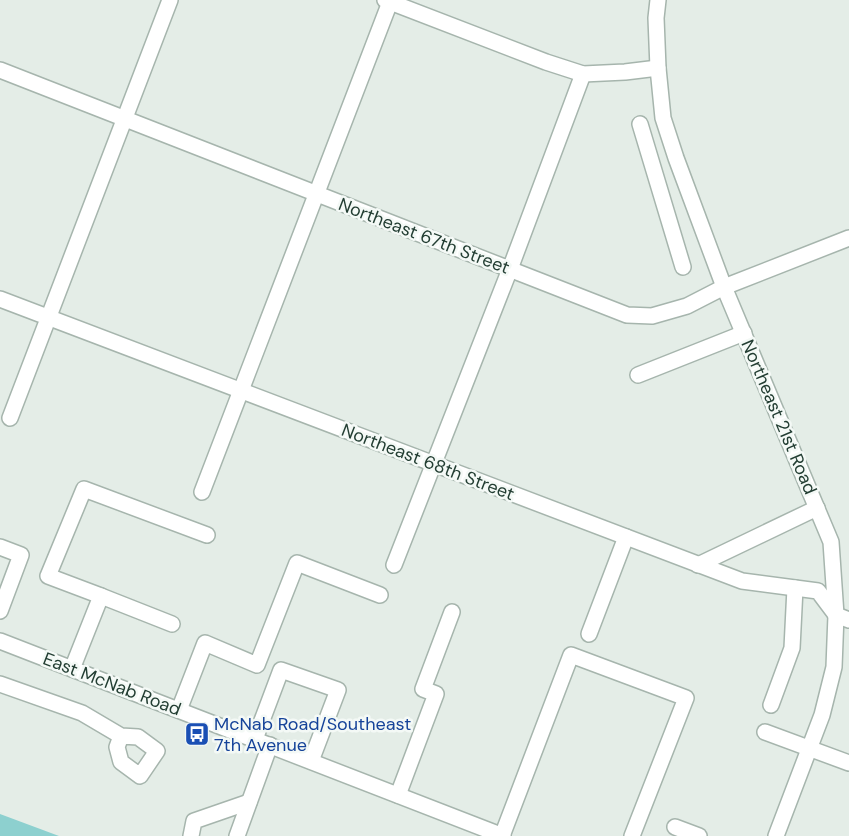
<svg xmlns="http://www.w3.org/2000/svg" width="849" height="836" viewBox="0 0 849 836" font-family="'DM Sans',sans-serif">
	<rect width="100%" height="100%" fill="#e4ede7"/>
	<!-- water -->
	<path fill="#8dd0cf" d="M0 814 59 836H0Z"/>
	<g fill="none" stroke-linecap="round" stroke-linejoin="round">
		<defs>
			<g id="minor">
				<path d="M385 0 546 62 583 74 625 72 658 68"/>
				<path d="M658 0 656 18 658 68 663 118 676 158 724 287 831 542 836 615 834 667 822 715 776 836"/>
				<path d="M0 70 627 315 652 316 687 306 724 287 849 238"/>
				<path d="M640 124 683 267"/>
				<path d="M0 299 742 581 818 591 836 615 849 620"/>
				<path d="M638 375 744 333"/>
				<path d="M10 418 170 0"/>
				<path d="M202 492 390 2"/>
				<path d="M0 547 21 555 0 611"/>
				<path d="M394 565 510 269 583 74"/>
				<path d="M698 565 817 508"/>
				<path d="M101 596 48 576 84 489 207 535"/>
				<path d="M589 634 626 537"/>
				<path d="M0 641 503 836"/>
				<path d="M72 669 101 596 172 624"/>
				<path d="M0 684 82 713 121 736 138 737 157 751 140 776 121 762 117 747 121 736"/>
				<path d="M771 705 792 648 795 588"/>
				<path d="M179 710 205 643 257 665 297 563 380 595"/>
				<path d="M765 732 849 763"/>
				<path d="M255 739 281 670 338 690 311 761"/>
				<path d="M398 795 436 694 423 689 452 612"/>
				<path d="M675 827 699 836"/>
				<path d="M191 836 194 821 249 802"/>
				<path d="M237 836 270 745"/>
				<path d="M502 836 571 655 686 698 632 836"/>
			</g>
		</defs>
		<!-- minor casing -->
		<use href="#minor" stroke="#a6b5ad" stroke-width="18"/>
		<!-- minor -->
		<use href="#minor" stroke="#fff" stroke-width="15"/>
	</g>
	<!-- icons -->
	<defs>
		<symbol id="bus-square" viewBox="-11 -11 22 22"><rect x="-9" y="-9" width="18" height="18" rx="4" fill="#1a4fb4" stroke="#f4f9f6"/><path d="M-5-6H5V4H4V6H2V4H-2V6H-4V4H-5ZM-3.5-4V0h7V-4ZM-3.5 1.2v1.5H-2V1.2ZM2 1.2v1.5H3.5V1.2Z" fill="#fff"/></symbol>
	</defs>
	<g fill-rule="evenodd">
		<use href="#bus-square" x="183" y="720" width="28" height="28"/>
	</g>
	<g text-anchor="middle" stroke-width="5" stroke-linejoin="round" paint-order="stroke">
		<!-- street labels -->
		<g font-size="18" fill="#233e33" stroke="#f4f9f6">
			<text transform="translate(424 236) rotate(21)" y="6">Northeast 67th Street</text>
			<text transform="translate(779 417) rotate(67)" y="6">Northeast 21st Road</text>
			<text transform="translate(428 462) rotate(21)" y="6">Northeast 68th Street</text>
			<text transform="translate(112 684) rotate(21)" y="6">East McNab Road</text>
		</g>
		<!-- transit labels -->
		<g font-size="18" fill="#164399" stroke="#f4f9f6" text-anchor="start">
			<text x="214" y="730">McNab Road/Southeast<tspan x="214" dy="21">7th Avenue</tspan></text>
		</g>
	</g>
</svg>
